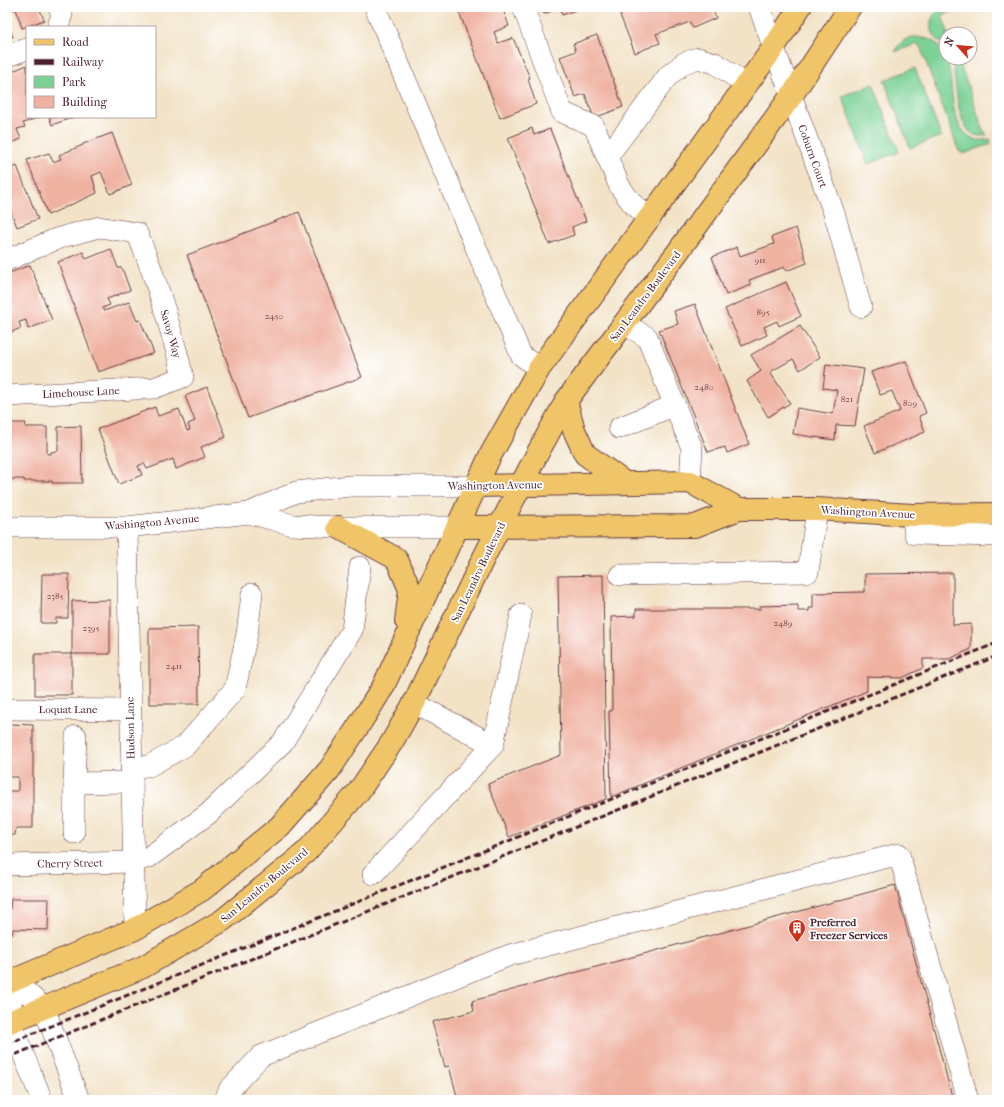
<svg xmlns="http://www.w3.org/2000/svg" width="1004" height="1107" viewBox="0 0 1004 1107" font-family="'IM FELL French Canon',serif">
	<rect width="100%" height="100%" fill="#fff"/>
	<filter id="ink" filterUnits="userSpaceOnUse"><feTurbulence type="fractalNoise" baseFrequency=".025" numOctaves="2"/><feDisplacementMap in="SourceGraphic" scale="8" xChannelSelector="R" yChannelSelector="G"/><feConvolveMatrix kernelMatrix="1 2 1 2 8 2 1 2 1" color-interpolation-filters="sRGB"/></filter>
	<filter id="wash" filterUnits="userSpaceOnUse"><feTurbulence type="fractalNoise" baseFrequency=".012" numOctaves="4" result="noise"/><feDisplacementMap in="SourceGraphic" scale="16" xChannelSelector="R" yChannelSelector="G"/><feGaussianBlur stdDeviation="0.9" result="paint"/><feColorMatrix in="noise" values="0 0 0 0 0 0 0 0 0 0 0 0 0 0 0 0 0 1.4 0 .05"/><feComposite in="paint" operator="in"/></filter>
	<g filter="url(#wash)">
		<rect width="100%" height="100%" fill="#f2e2c6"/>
		<!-- green -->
		<g fill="#7bd196" stroke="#627860">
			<path d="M948 7H956L953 11 942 16 949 34H946V48C942 43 936 39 933 33 926 19 936 10 948 7Z"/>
			<path d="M913 37C971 36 936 113 969 136 976 141 982 141 990 139L991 144 963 154 959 151 920 46 916 44 895 52C899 44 903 39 913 37Z"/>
			<path d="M951 58H958L983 129 987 135C953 145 958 76 951 58Z"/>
			<path d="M915 68 941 136 910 148 884 80Z"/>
			<path d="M873 84 899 152 868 164 842 96Z"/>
		</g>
		<g id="blocks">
			<!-- building -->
			<g fill="#efb1a0">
				<path d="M7 7H39L44 20 22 28 16 9 7 12Z"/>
				<path d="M457 7H502L509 26 494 32 498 43 513 38 530 78 528 79 536 104 500 118Z"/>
				<path d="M541 7H584L562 15 559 8 544 14Z"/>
				<path d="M641 7H646L648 10 655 7H712L716 18 693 28 690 22 656 34 660 43 635 53 620 15Z"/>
				<path d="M7 20 13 37 7 39Z"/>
				<path d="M597 35 623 107 594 118 585 94 575 97 560 57 576 51 573 44Z"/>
				<path d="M27 65V117H40L23 123 25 127 17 129 21 139 7 145V83L11 81 8 73Z"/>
				<path d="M49 117H74L52 125Z"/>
				<path d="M532 128 534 135 550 129 586 221 572 227 574 235 549 244 508 138Z"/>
				<path d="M112 133 132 185 110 194 101 172 92 176 97 193 48 215 27 160 49 153 53 162 61 159 59 155 83 145V144Z"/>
				<path d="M17 166 38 219 17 227 8 205H7V170Z"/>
				<path d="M299 212 362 377 248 418 187 255Z"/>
				<path d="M796 228 807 263 786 271 784 267 749 280 751 285 726 295 712 257 737 247 740 256 774 244 772 237Z"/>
				<path d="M111 249 118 268H122L130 290 107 299 110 305 102 308 104 311 129 302 137 321 140 320 154 353 98 372 58 262 83 252 86 259Z"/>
				<path d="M30 265 52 320 28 329 26 320 19 322 21 328 7 334V274Z"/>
				<path d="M786 282 801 316 779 326 777 321 764 327 767 335 742 346 725 309Z"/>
				<path d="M695 304 749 444 727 453 725 447 708 452 659 330 678 324 674 311Z"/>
				<path d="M800 326 820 357 800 370 793 359 770 372 790 403 768 417 747 381 761 371 751 355Z"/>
				<path d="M906 361 926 413 919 416 925 432 875 453 864 426 900 411 892 391 880 395 871 372Z"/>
				<path d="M826 364 864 369 855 426 836 425 835 440 793 434 797 408 833 414 837 390 823 388Z"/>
				<path d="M207 387 226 437 201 447 205 457 176 469 173 459 147 469 144 463 138 466 142 475 119 484 98 429 155 407 158 416 179 409 187 431 190 430 188 424 195 421 185 396Z"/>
				<path d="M7 423H26L25 427H47V454H51V452L58 451V427L81 426 82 483H52V481H24V479H7Z"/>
				<path d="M953 573V625L971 624V649L949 659H923V668L902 678 867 677V691L611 797 609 711H612L611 617 636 616V609H760V606L798 605V611H809V608H813V593L865 592V574Z"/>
				<path d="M42 574H69L68 618H56V623H41Z"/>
				<path d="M603 575 606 799 509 837 488 784 561 755 558 576Z"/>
				<path d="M110 600V654H72V695H35V654H72V601Z"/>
				<path d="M198 627 199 704H149V628Z"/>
				<path d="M9 724 33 725V828H16L15 835H7V791H18V777H7V737H9Z"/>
				<path d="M895 885 953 1100H458L449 1066 445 1067 432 1022 474 1011 472 1001Z"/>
				<path d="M11 899H49L48 930 13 929 12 935H7V909H10Z"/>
			</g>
		</g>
	</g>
	<g filter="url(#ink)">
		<use href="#blocks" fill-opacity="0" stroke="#633c42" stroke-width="1"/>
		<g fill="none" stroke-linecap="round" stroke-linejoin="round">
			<defs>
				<g id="minor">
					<path d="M375 7 521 355 539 369"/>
					<path d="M523 7 562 112 594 126 620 187 632 203 650 219"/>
					<path d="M759 7 834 213 861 307"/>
					<path d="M58 27 62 14 59 7"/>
					<path d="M7 56 27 49"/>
					<path d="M607 157 668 76 684 63 698 58 715 63 747 85"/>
					<path d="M7 260 59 238 99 227 137 233C157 280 171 328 183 377L154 388 7 396"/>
					<path d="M624 324 647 337 692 448 690 482"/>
					<path d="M619 428 675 405"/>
					<path d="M249 513 293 525 338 527H458"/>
					<path d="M912 515 915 534 997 536"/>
					<path d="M7 527H127L249 513 296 492 350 486H477"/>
					<path d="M127 527 135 929"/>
					<path d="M620 575 808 572 817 509"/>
					<path d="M414 703 493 745 521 615"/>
					<path d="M7 709 130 710"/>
					<path d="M76 736 74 783 132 782"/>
					<path d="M131 767 149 766 185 746 235 689 247 634 252 594"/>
					<path d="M74 833V783"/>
					<path d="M7 865 133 862 149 857 208 814 283 742 352 630 360 567"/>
					<path d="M373 874 493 745"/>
					<path d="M13 980 44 1008 79 1100"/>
					<path d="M13 980 10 1021 24 1056 42 1100"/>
					<path d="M225 1100 229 1090 261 1056 510 955 899 854 968 1100"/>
				</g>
				<g id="major">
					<path d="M566 401 574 430 585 454 625 483"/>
					<path d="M477 486 690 482 739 509"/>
					<path d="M338 527 395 558 398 562 410 590 406 621"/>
					<path d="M458 527 695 526 739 509H817L912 515 997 514"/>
					<path d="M7 983 135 929 202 890 280 826 330 769 361 722 383 687 490 456 539 369 774 47 800 7"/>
					<path d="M7 1023 143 967 223 920 306 852 359 791 392 742 414 703 485 555 536 456 566 401 677 253 792 95 850 7"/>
				</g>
			</defs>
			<!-- minor casing -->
			<use href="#minor" stroke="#633c42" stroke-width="22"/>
			<!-- major casing -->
			<use href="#major" stroke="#633c42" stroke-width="24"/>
			<!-- minor -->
			<use href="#minor" stroke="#fff" stroke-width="21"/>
			<!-- major -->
			<use href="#major" stroke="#f0c469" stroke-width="22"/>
			<!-- rail -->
			<g stroke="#4a1f2b" stroke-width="3" stroke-dasharray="6 3" stroke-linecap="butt">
				<path d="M7 1044 997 643"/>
				<path d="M7 1058 997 656"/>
			</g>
		</g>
	</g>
	<!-- icons -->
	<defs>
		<symbol id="building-pin" viewBox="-11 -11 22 30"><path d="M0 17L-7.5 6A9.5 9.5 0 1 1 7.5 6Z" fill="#c8321e" stroke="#fff"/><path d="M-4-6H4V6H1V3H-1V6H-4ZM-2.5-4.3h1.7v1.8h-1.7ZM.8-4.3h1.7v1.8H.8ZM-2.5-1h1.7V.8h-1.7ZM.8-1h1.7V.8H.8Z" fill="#fff"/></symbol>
	</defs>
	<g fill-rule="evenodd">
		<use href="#building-pin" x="787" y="918" width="20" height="27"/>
	</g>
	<g text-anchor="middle" stroke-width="3.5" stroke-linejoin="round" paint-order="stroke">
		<!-- number labels -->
		<g font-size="9" fill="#734448">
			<text x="760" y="263">911</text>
			<text x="763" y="315">895</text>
			<text x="274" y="319">2450</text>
			<text x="704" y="390">2480</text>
			<text x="847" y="402">821</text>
			<text x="910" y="406">809</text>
			<text x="55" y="599">2385</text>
			<text x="783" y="626">2489</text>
			<text x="91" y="631">2395</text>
			<text x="174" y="669">2411</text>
		</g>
		<!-- street labels -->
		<g font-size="11" fill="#4a1f2b" stroke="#fff">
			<text transform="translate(813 156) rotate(70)" y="4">Coburn Court</text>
			<text transform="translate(645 296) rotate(-53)" y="4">San Leandro Boulevard</text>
			<text transform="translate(171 334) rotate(74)" y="4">Savoy Way</text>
			<text transform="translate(81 392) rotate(-3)" y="4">Limehouse Lane</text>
			<text transform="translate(495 485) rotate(-1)" y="4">Washington Avenue</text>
			<text transform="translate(868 512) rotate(3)" y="4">Washington Avenue</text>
			<text transform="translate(152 522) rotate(-5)" y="4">Washington Avenue</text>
			<text transform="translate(478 572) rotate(-64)" y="4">San Leandro Boulevard</text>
			<text x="68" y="713">Loquat Lane</text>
			<text transform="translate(130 728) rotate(-91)" y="4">Hudson Lane</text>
			<text transform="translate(70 863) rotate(-1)" y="4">Cherry Street</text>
			<text transform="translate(264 885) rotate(-40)" y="4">San Leandro Boulevard</text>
		</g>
		<!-- poi labels -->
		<g font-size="11" font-weight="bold" fill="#4a1f2b" stroke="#fff" text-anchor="start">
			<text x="810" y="926">Preferred<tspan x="810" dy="13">Freezer Services</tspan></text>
		</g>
	</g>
	<!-- margin -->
	<rect width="1004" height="1107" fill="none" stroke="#fff" stroke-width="24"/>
	<!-- legend -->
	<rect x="26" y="26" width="130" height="92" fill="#ffffff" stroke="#b7a5aa"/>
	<rect x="34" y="39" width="20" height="6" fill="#f0c469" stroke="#b7a5aa"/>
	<text x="62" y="46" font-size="12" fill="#4a1f2b">Road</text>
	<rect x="34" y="59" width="20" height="6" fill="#4a1f2b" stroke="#b7a5aa"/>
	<text x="62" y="66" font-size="12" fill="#4a1f2b">Railway</text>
	<rect x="34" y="76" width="20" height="12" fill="#7bd196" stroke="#b7a5aa"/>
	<text x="62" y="86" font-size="12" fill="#4a1f2b">Park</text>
	<rect x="34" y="96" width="20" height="12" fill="#efb1a0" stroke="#b7a5aa"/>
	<text x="62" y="106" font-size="12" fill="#4a1f2b">Building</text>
	<!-- north arrow -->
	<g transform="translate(958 46) rotate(297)"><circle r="19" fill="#ffffff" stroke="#b7a5aa"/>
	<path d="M0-3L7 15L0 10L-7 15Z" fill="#c8321e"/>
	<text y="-6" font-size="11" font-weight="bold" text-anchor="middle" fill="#4a1f2b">N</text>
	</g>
</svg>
